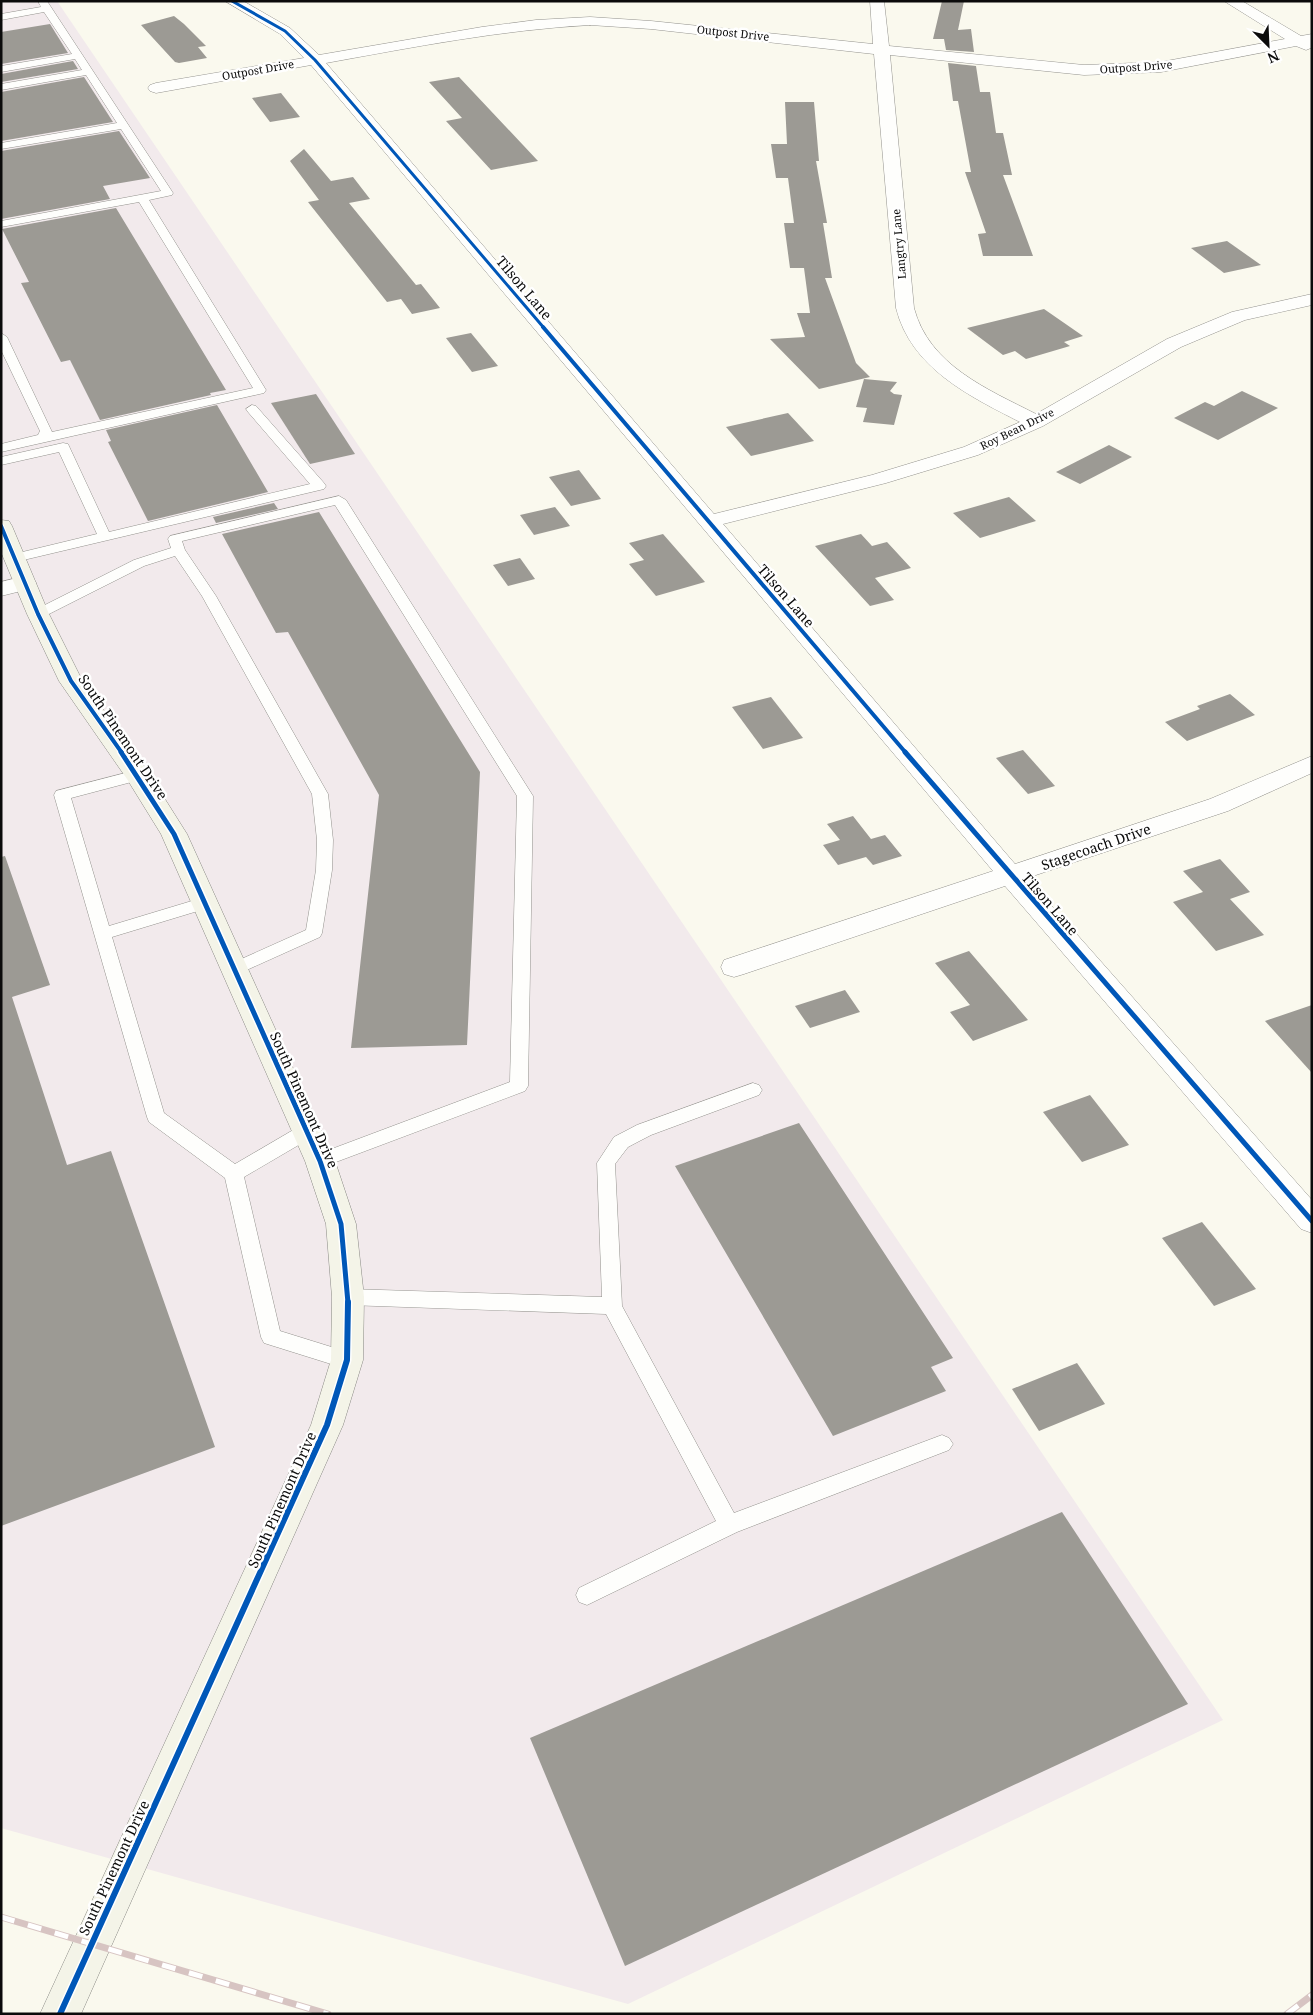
<svg xmlns="http://www.w3.org/2000/svg" width="1313" height="2015" viewBox="0 0 1313 2015" font-family="'Noto Serif',serif">
	<rect width="100%" height="100%" fill="#faf9ee"/>
	<!-- industrial -->
	<path fill="#f2eaec" d="M1 1H57L1223 1720 628 2004 1 1828Z"/>
	<!-- building -->
	<g fill="#9c9a94">
		<path d="M942 1H964L958 30 971 29 974 52 946 50 944 39H933Z"/>
		<path d="M174 16 184 24 206 46 198 47 207 58 179 63 175 62 141 25Z"/>
		<path d="M50 24 68 53 1 64V32Z"/>
		<path d="M73 61 78 69 1 82V74Z"/>
		<path d="M948 63 976 66 980 92H990L996 133H1003L1012 175H1003L1033 256H983L978 234 986 233 965 172H971L958 101H953Z"/>
		<path d="M84 77 113 122 1 141V92Z"/>
		<path d="M459 77 538 161 491 170 446 121 462 118 429 82Z"/>
		<path d="M281 93 300 117 270 122 252 98Z"/>
		<path d="M785 102H814L819 161H816L827 223H823L832 278H825L856 363 870 377 819 389 770 339 805 337 797 313H810L804 268H790L784 223H794L788 178H776L771 144H787Z"/>
		<path d="M119 131 150 178 103 186 110 199 1 219V151Z"/>
		<path d="M304 149 331 181 353 177 370 199 349 203 416 285 421 284 440 308 412 314 401 299 387 302 308 202 319 200 290 161Z"/>
		<path d="M116 208 226 390 210 393 211 395 100 420 70 360 61 362 21 283 29 282 2 229Z"/>
		<path d="M1227 241 1261 265 1224 273 1191 248Z"/>
		<path d="M1044 309 1083 336 1064 342 1070 346 1026 359 1015 351 1003 355 967 328Z"/>
		<path d="M471 333 498 366 472 372 446 338Z"/>
		<path d="M864 379 897 382 890 391 894 394 902 395 894 425 863 422 867 408 856 407Z"/>
		<path d="M1242 391 1278 408 1218 440 1174 418 1205 402 1214 406Z"/>
		<path d="M316 394 355 454 310 464 271 403Z"/>
		<path d="M217 405 268 492 148 521 108 442 111 441 106 430Z"/>
		<path d="M788 413 814 441 751 456 726 427Z"/>
		<path d="M1109 445 1132 457 1080 484 1056 472Z"/>
		<path d="M579 470 601 499 571 506 549 477Z"/>
		<path d="M1009 497 1036 521 980 538 953 513Z"/>
		<path d="M274 503 278 509 216 523 213 517Z"/>
		<path d="M555 507 570 526 534 535 520 515Z"/>
		<path d="M319 512 480 772 467 1045 351 1048 379 795 288 632 276 633 222 534Z"/>
		<path d="M663 534 705 582 656 596 629 564 644 560 629 543Z"/>
		<path d="M861 534 872 546 887 542 911 568 875 578 894 600 870 606 815 546Z"/>
		<path d="M520 558 535 579 508 586 493 565Z"/>
		<path d="M1230 694 1255 715 1187 741 1165 722 1200 709 1197 706Z"/>
		<path d="M771 697 803 738 763 749 732 707Z"/>
		<path d="M1023 750 1055 786 1028 794 996 758Z"/>
		<path d="M853 816 871 839 885 835 902 856 873 865 866 857 838 865 823 845 840 840 827 824Z"/>
		<path d="M5 856 50 985 12 997 67 1165 111 1151 215 1447 1 1526V857Z"/>
		<path d="M1220 859 1250 892 1230 899 1264 935 1216 951 1173 902 1203 892 1183 871Z"/>
		<path d="M969 951 1028 1020 973 1041 950 1012 970 1005 935 963Z"/>
		<path d="M845 990 860 1012 810 1028 795 1006Z"/>
		<path d="M1312 1005V1073L1265 1021Z"/>
		<path d="M1090 1095 1129 1145 1082 1162 1043 1112Z"/>
		<path d="M799 1123 953 1358 931 1367 946 1391 833 1436 675 1166Z"/>
		<path d="M1202 1222 1256 1289 1214 1306 1162 1238Z"/>
		<path d="M1077 1363 1105 1404 1039 1431 1012 1389Z"/>
		<path d="M1062 1512 1188 1704 625 1966 530 1738Z"/>
	</g>
	<g fill="none" stroke-linecap="round" stroke-linejoin="round">
		<defs>
			<g id="lane">
				<path d="M38 1H47L173 193 172 195 149 200 266 390 264 393 1 452V444L38 435 40 431 1 350V333L7 337 52 432 253 388 139 202 1 227V221L161 191 121 129 1 149V143L117 123 86 75 1 90V84L82 70 75 59 1 72V66L72 54 44 12 1 20V14L41 7Z"/>
				<path d="M252 405 256 406 324 483 326 486 324 489 15 562 8 558 10 555 97 534 59 452 1 465V457L63 443 68 444 109 532 310 484 248 412 246 409Z"/>
				<path d="M339 496 346 500 533 796 528 1086 525 1091 320 1168 313 1166 311 1161 313 1156 510 1082 517 796 335 505 182 541 185 550 216 596 328 794 333 840 332 870 322 933 320 937 240 973 234 975 228 973 225 969 228 965 306 930 316 870 317 840 312 794 202 596 175 556 144 566 43 617H33L31 614 33 611 134 560 171 548 168 539 170 536Z"/>
				<path d="M137 770 143 771 145 775 143 779 71 798 109 926 205 897 211 899 213 903 211 907 112 937 164 1113 235 1164 300 1126 307 1124 314 1126 316 1131 314 1136 244 1177 280 1331 354 1354 357 1360 354 1366 347 1369 264 1343 261 1337 225 1178 149 1122 147 1117 54 795 56 791Z"/>
				<path d="M753 1083 759 1085 762 1090 759 1095 651 1135 628 1147 615 1164 622 1306 734 1513 942 1435 949 1438 953 1444 949 1450 737 1532 587 1605 579 1602 576 1595 579 1588 716 1521 606 1314 348 1305 341 1303 338 1297 341 1291 348 1289 602 1297 597 1163 614 1137 637 1125Z"/>
			</g>
			<g id="street">
				<path d="M225 1H243L290 28 319 55 482 27 536 20 590 17 651 21 873 44 870 1H884L889 46 1084 65 1161 62 1285 39 1224 1H1242L1301 36 1312 34 1311 48 1306 50 1296 46 1161 72 1084 75 890 55 914 308C929 365 987 389 1036 414L1167 339 1232 312 1312 294V305L1245 320 1181 347 1043 426 978 455 886 483 723 524 1015 864 1210 799 1312 756V773L1228 811 1027 878 1312 1200V1233L1301 1229 1005 886 744 974 734 977 724 974 721 967 724 960 993 871 311 65 156 93 150 91 148 88 150 85 156 83 304 58 280 34ZM590 25 651 29 874 54 896 308C911 368 969 396 1020 422L964 447 872 475 714 514 326 63C414 47 501 30 590 25Z"/>
				<path d="M25 576 33 578 36 583 33 588 1 596V582Z"/>
			</g>
			<path id="secondary" d="M1 520 9 521 12 526 49 614 82 680 146 769 187 834 335 1161 356 1224 364 1297 363 1360 343 1425 81 2014H40L311 1425 331 1360 332 1297 326 1224 305 1161 161 834 127 779 59 681 27 614 1 552Z"/>
		</defs>
		<!-- lane casing -->
		<use href="#lane" stroke="#93928d" stroke-width="1"/>
		<!-- street casing -->
		<use href="#street" stroke="#93928d" stroke-width="1"/>
		<!-- secondary casing -->
		<use href="#secondary" stroke="#898984" stroke-width="1"/>
		<!-- lane -->
		<use href="#lane" fill="#fefefc" fill-rule="evenodd"/>
		<!-- street -->
		<use href="#street" fill="#fefefc" fill-rule="evenodd"/>
		<!-- secondary -->
		<use href="#secondary" fill="#f4f4e8" fill-rule="evenodd"/>
		<defs>
			<g id="rail">
				<path d="M1 1917 328 2014"/>
				<path d="M1287 2014 1312 1995"/>
			</g>
		</defs>
		<!-- rail casing -->
		<use href="#rail" stroke="#d7c4c2" stroke-width="7"/>
		<!-- rail -->
		<use href="#rail" stroke="#fff" stroke-width="5" stroke-dasharray="14" stroke-linecap="butt"/>
		<defs>
			<path id="cycleway-far3" d="M232 1 285 31 315 60 544 328"/>
			<g id="cycleway-far2">
				<path d="M543 327 906 753"/>
				<path d="M1 526 38 614 71 681 122 753"/>
			</g>
			<g id="cycleway-far1">
				<path d="M121 752 174 834 320 1161 341 1224 348 1303"/>
				<path d="M905 752 1312 1221"/>
			</g>
			<path id="cycleway" d="M60 2014 327 1425 347 1360 348 1302"/>
		</defs>
		<!-- cycleway-far3 casing -->
		<use href="#cycleway-far3" stroke="#fff" stroke-width="5"/>
		<!-- cycleway-far2 casing -->
		<use href="#cycleway-far2" stroke="#fff" stroke-width="6"/>
		<!-- cycleway-far1 casing -->
		<use href="#cycleway-far1" stroke="#fff" stroke-width="8"/>
		<!-- cycleway casing -->
		<use href="#cycleway" stroke="#fff" stroke-width="9"/>
		<!-- cycleway-far3 -->
		<use href="#cycleway-far3" stroke="#0057b8" stroke-width="3"/>
		<!-- cycleway-far2 -->
		<use href="#cycleway-far2" stroke="#0057b8" stroke-width="4"/>
		<!-- cycleway-far1 -->
		<use href="#cycleway-far1" stroke="#0057b8" stroke-width="5"/>
		<!-- cycleway -->
		<use href="#cycleway" stroke="#0057b8" stroke-width="6"/>
	</g>
	<g text-anchor="middle" stroke-width="5" stroke-linejoin="round" paint-order="stroke">
		<!-- far-street labels -->
		<g font-size="11" fill="#0b0b0b" stroke="#fff">
			<text transform="translate(733 33) rotate(6)" y="4">Outpost Drive</text>
			<text transform="translate(1136 67) rotate(-4)" y="4">Outpost Drive</text>
			<text transform="translate(258 70) rotate(-10)" y="4">Outpost Drive</text>
			<text transform="translate(899 244) rotate(-95)" y="4">Langtry Lane</text>
			<text transform="translate(1017 429) rotate(-26)" y="4">Roy Bean Drive</text>
		</g>
		<!-- street labels -->
		<g font-size="14" fill="#0b0b0b" stroke="#fff">
			<text transform="translate(524 288) rotate(50)" y="5">Tilson Lane</text>
			<text transform="translate(786 596) rotate(49)" y="5">Tilson Lane</text>
			<text transform="translate(123 737) rotate(56)" y="5">South Pinemont Drive</text>
			<text transform="translate(1096 847) rotate(-19)" y="5">Stagecoach Drive</text>
			<text transform="translate(1050 904) rotate(49)" y="5">Tilson Lane</text>
			<text transform="translate(304 1100) rotate(66)" y="5">South Pinemont Drive</text>
			<text transform="translate(282 1500) rotate(-66)" y="5">South Pinemont Drive</text>
			<text transform="translate(114 1868) rotate(-65)" y="5">South Pinemont Drive</text>
		</g>
	</g>
	<!-- border -->
	<rect width="1313" height="2015" fill="none" stroke="#0b0b0b" stroke-width="5"/>
	<!-- north arrow -->
	<g transform="translate(1268 45) rotate(156)" stroke="#ffffff" stroke-width="4" paint-order="stroke">
	<path d="M0-4L9 19L0 12L-9 19Z" fill="#0b0b0b"/>
	<text y="-8" font-size="14" font-weight="bold" text-anchor="middle" fill="#0b0b0b">N</text>
	</g>
</svg>
